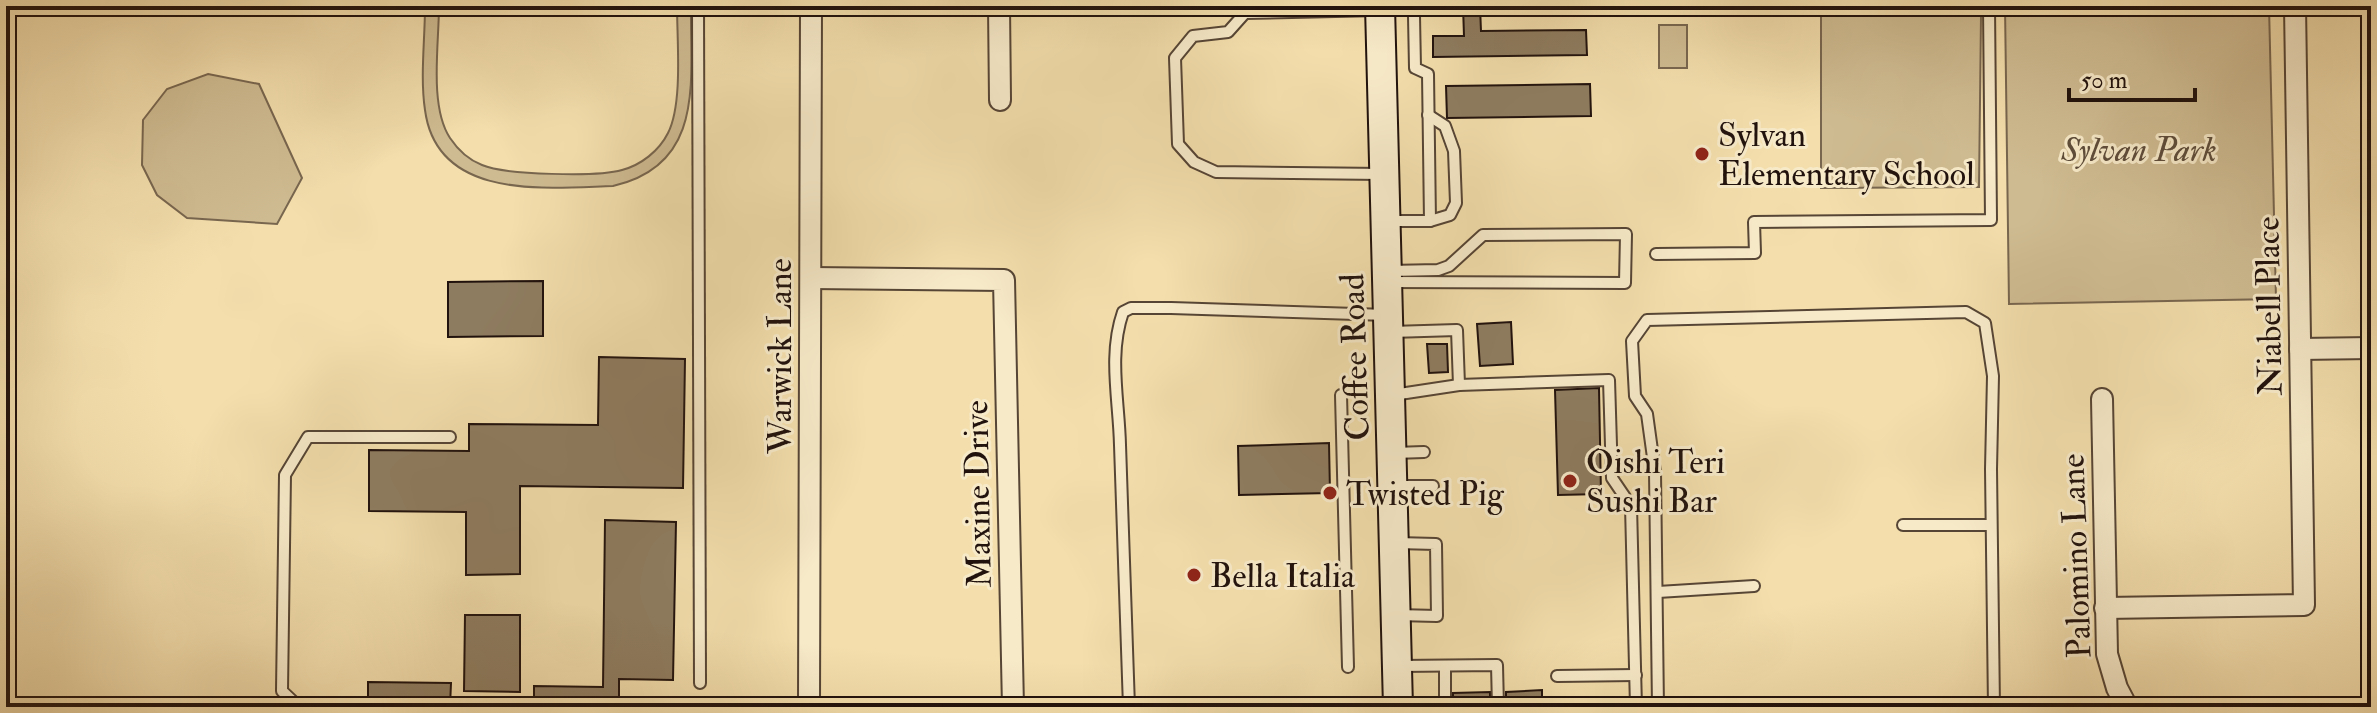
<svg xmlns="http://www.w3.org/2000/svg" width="2377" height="713" viewBox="0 0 2377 713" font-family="'IM FELL Double Pica',serif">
	<rect width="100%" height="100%" fill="#f3deac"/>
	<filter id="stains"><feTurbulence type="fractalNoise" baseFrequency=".0025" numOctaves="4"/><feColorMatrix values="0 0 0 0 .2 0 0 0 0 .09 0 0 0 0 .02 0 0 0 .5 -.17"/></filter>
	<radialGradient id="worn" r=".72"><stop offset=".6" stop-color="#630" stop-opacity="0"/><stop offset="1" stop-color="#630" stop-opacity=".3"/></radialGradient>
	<!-- green -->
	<g fill="#cfbb91" stroke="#78664f" stroke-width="2">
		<path d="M182 6H286L234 15Z"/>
		<path d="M425 6H439C439 44 429 106 450 138 458 150 469 160 482 165 505 175 598 177 622 170 641 165 659 151 668 133 683 104 677 40 677 6H691C690 80 706 165 613 186 546 188 437 201 425 110 420 77 425 40 425 6Z"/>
		<path d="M1821 6H1972L1981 16 1979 187 1821 188Z"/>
		<path d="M2005 6H2269L2276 299 2009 304Z"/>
		<rect x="1659" y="25" width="28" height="43"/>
		<path d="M208 74 259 84 302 178 277 224 187 218 157 195 142 165 143 120 167 89Z"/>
	</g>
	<!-- building -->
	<g fill="#8e7c60" stroke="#21120d" stroke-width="2">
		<path d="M1463 6H1480L1481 31 1586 30 1587 55 1433 57V36H1464Z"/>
		<path d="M1590 84 1591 116 1447 118 1446 86Z"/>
		<path d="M543 281V336L448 337V282Z"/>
		<path d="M1511 322 1513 364 1480 366 1477 324Z"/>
		<path d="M1427 344H1447L1448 372 1429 373Z"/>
		<path d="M599 357 685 359 683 488 520 486V574L466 575V512L369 511V450L469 451V424L598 425Z"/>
		<path d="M1599 388 1601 494 1558 495 1555 390Z"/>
		<path d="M1329 443 1330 493 1239 495 1238 446Z"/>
		<path d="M605 520 676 522 673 680 619 679V707H534V686L603 687Z"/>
		<path d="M465 615H520V692L464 691Z"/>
		<path d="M368 682 451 683 450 707H368Z"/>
		<path d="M1542 690V707H1506V692Z"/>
		<path d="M1490 692V707H1453V693Z"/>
	</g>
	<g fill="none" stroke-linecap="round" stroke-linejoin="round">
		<defs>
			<g id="lane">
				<path d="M698 6 700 683"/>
				<path d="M1379 10 1245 13 1228 32 1193 36 1175 58 1178 144 1194 162 1216 172 1383 174"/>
				<path d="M1414 16 1415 68 1428 74 1430 221"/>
				<path d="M1388 221H1430L1450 215 1456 203 1454 151 1445 126 1428 115"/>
				<path d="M1656 254 1755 253 1754 222 1991 220 1989 6"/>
				<path d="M1388 282 1625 283 1626 234 1483 235 1449 266 1438 270 1389 271"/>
				<path d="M1391 332 1457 330 1459 385"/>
				<path d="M1341 395 1348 667"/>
				<path d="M1393 395 1459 385 1609 380 1612 478 1631 506 1636 707"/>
				<path d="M1394 453 1424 452"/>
				<path d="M1395 486H1433"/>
				<path d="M1903 525H1991"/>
				<path d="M1397 543 1436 544 1437 616 1397 615"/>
				<path d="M1658 592 1754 586"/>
				<path d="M1400 666 1497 665 1498 707"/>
				<path d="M1445 666V707"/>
				<path d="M1557 676 1636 675"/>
				<path d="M299 707 282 691 285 475 308 437H450"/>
				<path d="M1129 707C1126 620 1123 532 1120 445 1119 400 1108 355 1123 312L1131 308H1171L1387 315"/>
				<path d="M1658 707 1655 472 1647 414 1635 396 1632 341 1647 320 1966 312 1985 323 1993 376 1991 469 1994 707"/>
			</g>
			<g id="street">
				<path d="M999 6 1000 100"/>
				<path d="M811 278 1004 280 1013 707"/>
				<path d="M2300 349 2371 348"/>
				<path d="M2102 399 2107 654 2117 688 2127 707"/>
				<path d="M2105 608 2304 605 2295 6"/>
				<path d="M809 707 811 6"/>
			</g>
			<path id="secondary" d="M1380 6 1398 707"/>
		</defs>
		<!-- lane casing -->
		<use href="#lane" stroke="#564535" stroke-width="14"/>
		<!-- street casing -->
		<use href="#street" stroke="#564535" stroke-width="24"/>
		<!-- secondary casing -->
		<use href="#secondary" stroke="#21120d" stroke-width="32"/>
		<!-- lane -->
		<use href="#lane" stroke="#f7eac9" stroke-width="10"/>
		<!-- street -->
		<use href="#street" stroke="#f7eac9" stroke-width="20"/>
		<!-- secondary -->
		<use href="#secondary" stroke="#f7eac9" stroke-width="28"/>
	</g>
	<!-- markers -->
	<g fill="#8f2418" stroke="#f7eac9" stroke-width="3">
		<circle cx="1702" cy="154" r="8"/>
		<circle cx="1570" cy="481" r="8"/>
		<circle cx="1330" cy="493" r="8"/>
		<circle cx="1194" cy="575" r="8"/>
	</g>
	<g text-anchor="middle" stroke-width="6" stroke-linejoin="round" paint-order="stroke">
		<!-- poi labels -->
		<g font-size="34" fill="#21120d" stroke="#f7eac9" text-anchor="start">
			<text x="1718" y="146">Sylvan<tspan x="1718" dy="39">Elementary School</tspan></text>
			<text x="1586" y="473">Oishi Teri<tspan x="1586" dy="39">Sushi Bar</tspan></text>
			<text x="1346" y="505">Twisted Pig</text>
			<text x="1210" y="587">Bella Italia</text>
		</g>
		<!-- park labels -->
		<g font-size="34" font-style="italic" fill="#5e4d3b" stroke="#f7eac9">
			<text x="2139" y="161">Sylvan Park</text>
		</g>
		<!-- street labels -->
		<g font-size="34" fill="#21120d" stroke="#f7eac9">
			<text transform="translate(2268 306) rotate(-91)" y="12">Niabell Place</text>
			<text transform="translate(779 356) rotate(-90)" y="12">Warwick Lane</text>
			<text transform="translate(1354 357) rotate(-92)" y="12">Coffee Road</text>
			<text transform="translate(977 494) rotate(-91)" y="12">Maxine Drive</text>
			<text transform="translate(2075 556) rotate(-92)" y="12">Palomino Lane</text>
		</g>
	</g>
	<!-- margin -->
	<rect width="2377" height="713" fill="none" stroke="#f3deac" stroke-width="32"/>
	<rect x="8" y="8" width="2361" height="697" fill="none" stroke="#21120d" stroke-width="4"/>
	<rect x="16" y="16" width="2345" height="681" fill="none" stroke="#21120d" stroke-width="2"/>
	<!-- scale -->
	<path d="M2069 88v12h126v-12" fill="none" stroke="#21120d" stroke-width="4"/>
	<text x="2081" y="88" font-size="24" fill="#21120d" stroke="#f7eac9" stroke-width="6" paint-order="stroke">50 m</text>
	<rect width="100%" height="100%" filter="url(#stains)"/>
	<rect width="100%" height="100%" fill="url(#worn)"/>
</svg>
